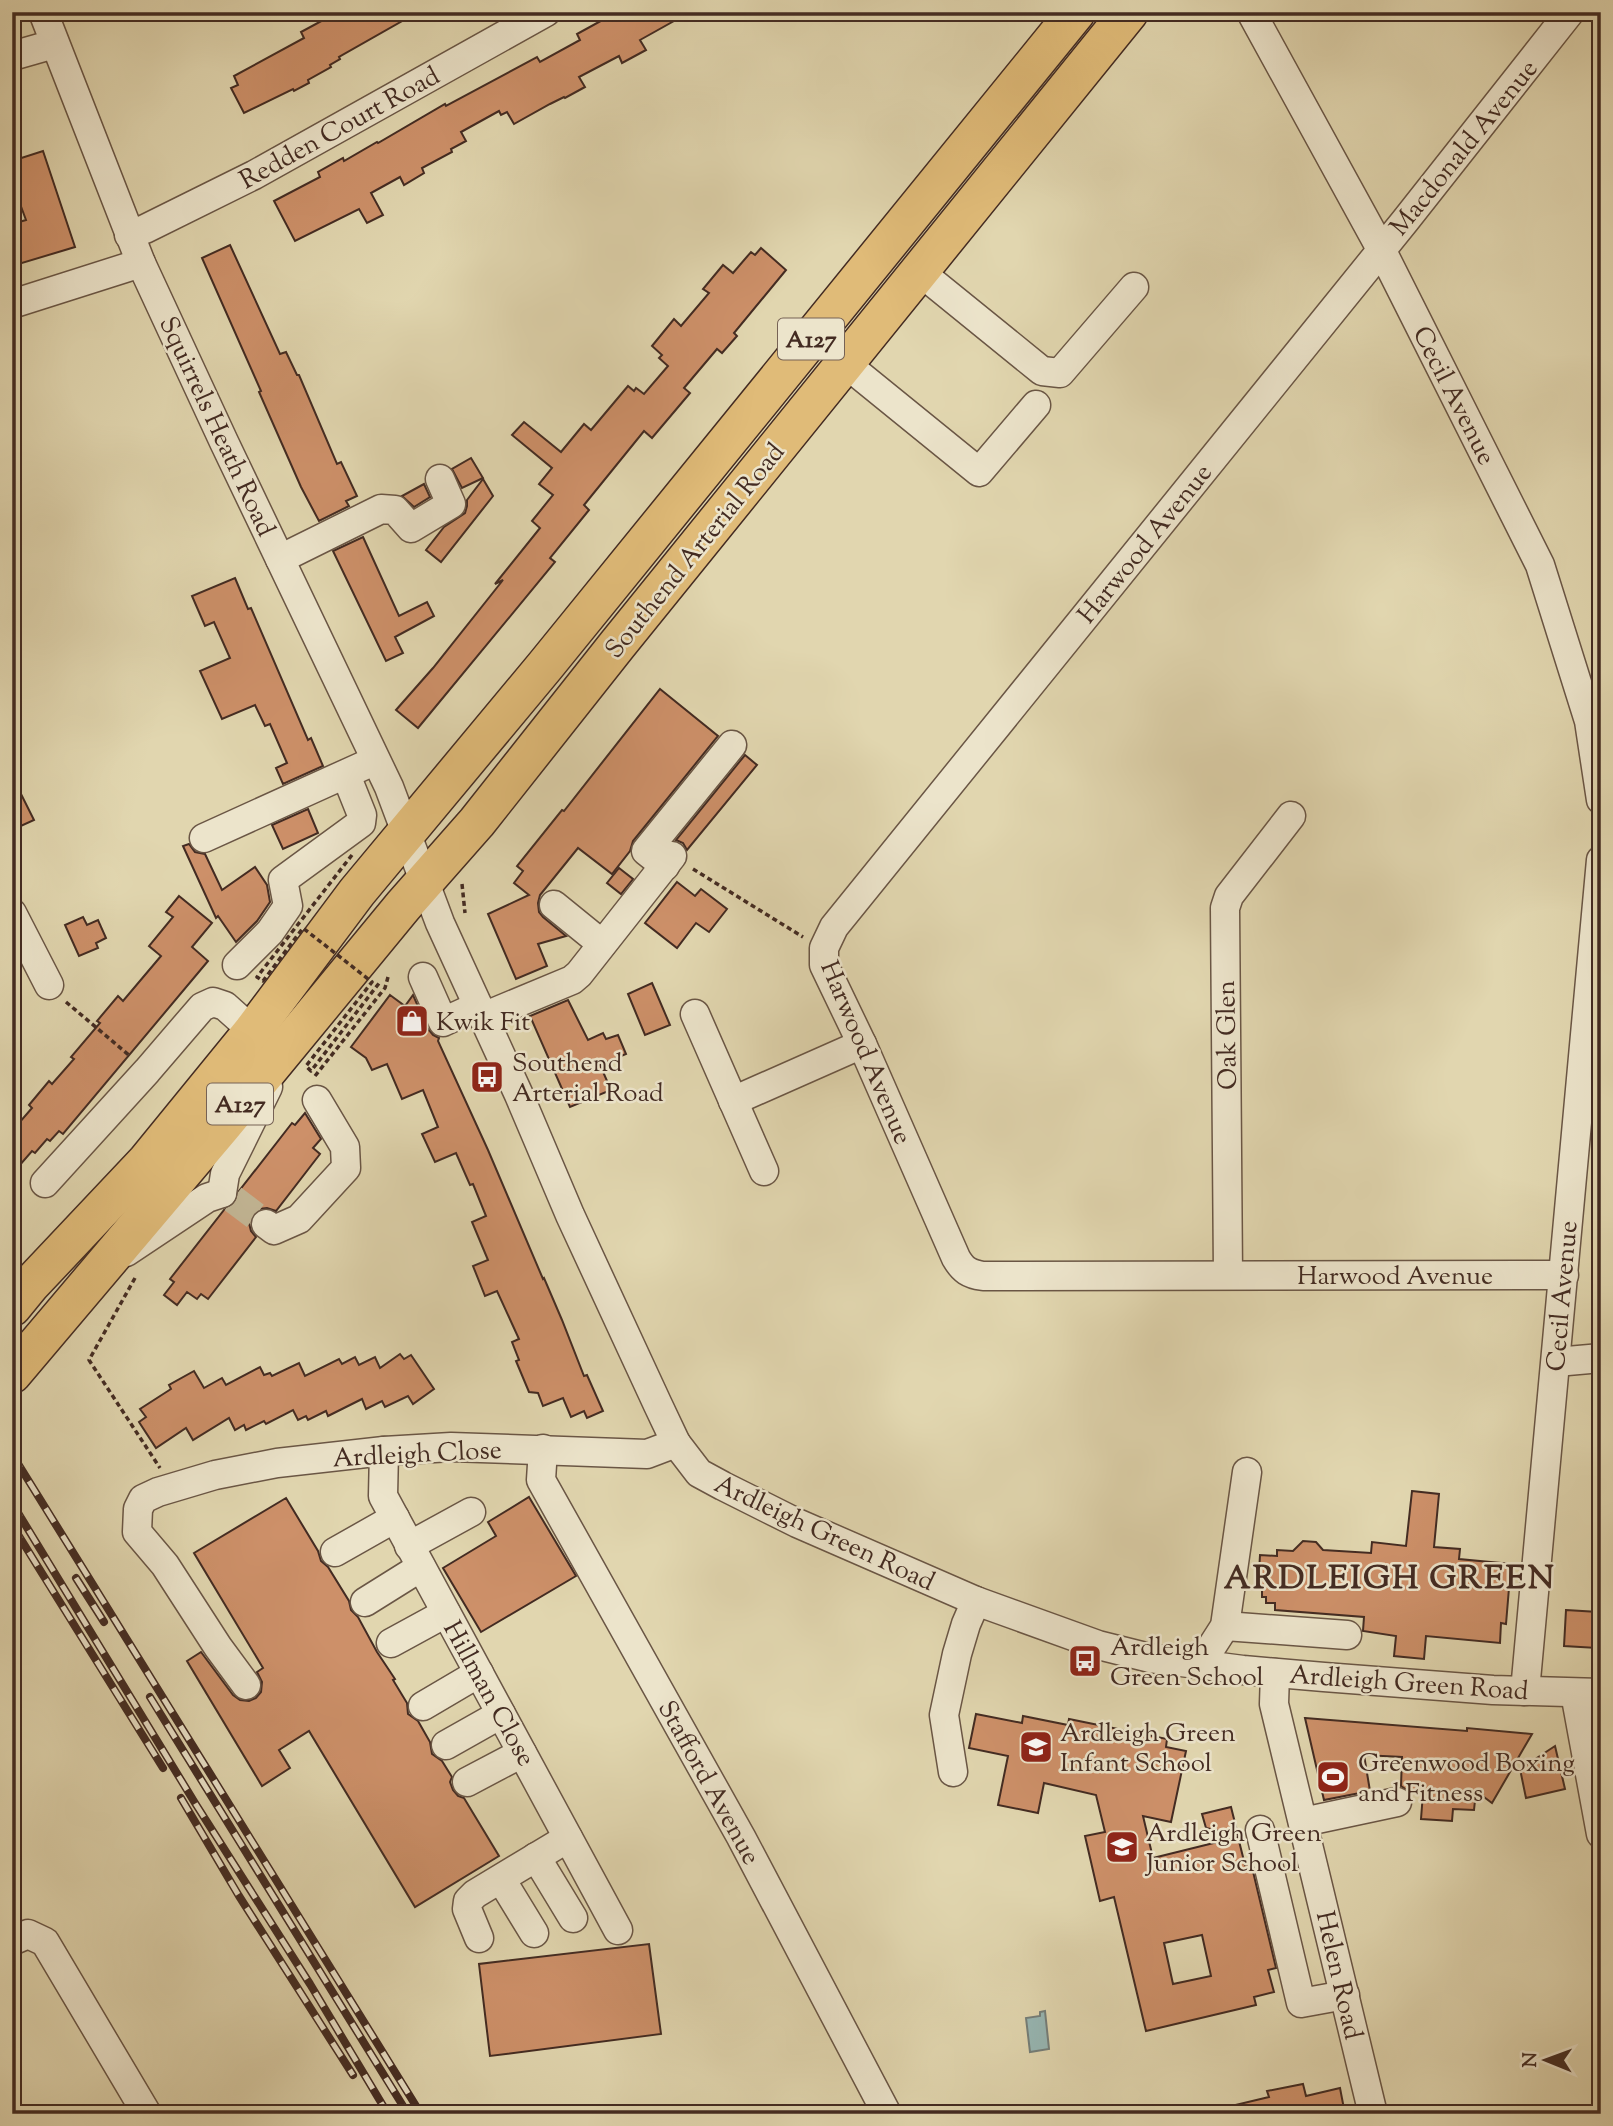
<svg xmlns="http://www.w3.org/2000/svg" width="1613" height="2126" viewBox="0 0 1613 2126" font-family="'Sorts Mill Goudy',serif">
	<rect width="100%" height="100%" fill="#e1d6af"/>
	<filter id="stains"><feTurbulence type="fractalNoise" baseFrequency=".00286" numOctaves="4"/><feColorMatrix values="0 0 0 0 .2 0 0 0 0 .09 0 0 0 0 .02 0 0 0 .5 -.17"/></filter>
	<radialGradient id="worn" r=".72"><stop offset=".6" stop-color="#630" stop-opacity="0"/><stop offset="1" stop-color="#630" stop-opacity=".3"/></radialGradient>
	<!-- water -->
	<path fill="#97b7b4" stroke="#757f7a" stroke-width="2" d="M1045 2011 1049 2049 1030 2052 1026 2018 1040 2016V2012Z"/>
	<!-- building -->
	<g fill="#cd9069" stroke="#432b22" stroke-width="2" fill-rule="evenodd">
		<path d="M338 12H418L339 57 340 59 330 65 331 67 308 80 309 83 294 91 293 89 244 113 231 88 238 85 234 76 304 38 301 32Z"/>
		<path d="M617 12H690L640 40 646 50 622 63 619 56 579 77 585 87 565 98 564 97 550 104 514 124 507 112 501 115 499 111 461 132 466 141 451 149 452 152 422 168 424 173 404 185 400 177 371 193 383 215 367 223 359 209 295 241 274 201 320 177 318 172 343 158 344 161 377 142 378 143 445 104 446 106 537 57 540 62 580 40 577 34Z"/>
		<path d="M43 151 75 247 12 266V224L26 220 12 182V161Z"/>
		<path d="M230 245 280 354 286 352 297 375H299L337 464 341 462 357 496 346 501 349 506 319 521 301 487 259 392 261 391 202 258Z"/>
		<path d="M761 248 786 270 734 333 737 336 722 353 717 349 684 388 690 393 652 438 644 431 584 505 589 510 550 558 555 562 418 728 396 710 433 668 503 580 495 584 540 528 532 521 553 495 539 484 552 468 512 435 524 422 561 452 584 424 591 430 628 386 634 391 636 388 644 394 668 366 659 358 662 355 652 346 674 319 681 326 709 293 703 289 723 265 733 273 751 252 755 255Z"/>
		<path d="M471 458 483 478 462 488 452 469Z"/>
		<path d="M483 479 493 496 441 562 426 550 444 527 465 513 467 506V500Z"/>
		<path d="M424 484 430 497 414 507 402 496Z"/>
		<path d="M363 537 399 616 427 602 434 616 395 637 403 653 386 661 333 551Z"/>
		<path d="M235 578 248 609 251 608 308 740 311 738 323 766 283 784 276 768 287 763 270 724 265 726 255 705 222 719 200 671 230 658 214 622 205 626 192 596Z"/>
		<path d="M660 689 718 736 633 841 630 851 612 874 578 848 540 895 538 903 539 912 543 917 566 936 538 944 547 966 516 979 488 914 529 895 514 883 523 871 517 866 562 810 564 811Z"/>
		<path d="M745 755 757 765 687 850 683 843 676 840Z"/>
		<path d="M12 776 34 820 12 830Z"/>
		<path d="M308 809 318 833 283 849 272 825Z"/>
		<path d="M189 844 195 852 205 854 222 890 255 867 267 885 270 902 257 921 236 942 218 916 216 918 183 846Z"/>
		<path d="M619 868 633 879 621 894 607 883Z"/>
		<path d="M677 882 695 896 701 889 727 909 709 932 696 923 677 948 645 923Z"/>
		<path d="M179 896 212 923 192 947 208 961 63 1134 59 1131 50 1141 47 1139 35 1153 32 1151 12 1174V1131L32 1108 29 1105 49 1081 52 1084 74 1059 71 1057 100 1023 97 1021 118 996 123 1001 161 956 149 946 173 917 166 912Z"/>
		<path d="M83 917 87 925 98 920 106 938 96 943 98 948 79 956 65 925Z"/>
		<path d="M652 983 670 1025 645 1035 628 994Z"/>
		<path d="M390 995 405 1006 413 995 428 1029 433 1035 439 1038 438 1041 488 1150 543 1279 544 1278 562 1320 584 1376 587 1375 603 1411 587 1418 584 1411 571 1417 563 1398 543 1406 538 1393 529 1392 516 1361 519 1360 512 1342 519 1339 497 1291 485 1296 473 1266 488 1260 472 1222 486 1216 473 1184 470 1185 456 1153 435 1162 422 1134 438 1127 423 1090 402 1099 387 1064 372 1070 366 1058 351 1047Z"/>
		<path d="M568 1000 588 1040 603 1033 606 1039 618 1035 626 1054 600 1065 611 1090 570 1107 530 1016Z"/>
		<path d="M305 1113 321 1139 313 1148 320 1154 276 1211 267 1208 259 1209 253 1214 249 1223 251 1231 256 1237 208 1299 201 1294 197 1299 187 1292 177 1305 164 1295 174 1282 170 1279 224 1210 235 1203 239 1191 292 1123 295 1125Z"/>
		<path d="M400 1354 404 1359 411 1355 434 1389 413 1404 408 1396 385 1407 382 1401 366 1409 362 1399 328 1416 326 1411 308 1420 306 1416 298 1420 293 1410 266 1424 264 1421 246 1430 244 1425 235 1430 229 1418 193 1440 186 1428 156 1448 139 1422 146 1417 140 1409 171 1389 169 1385 194 1371 204 1388 222 1378 226 1385 260 1367 264 1375 270 1373 272 1376 299 1363 305 1376 339 1359 342 1364 355 1357 359 1365 375 1357 380 1368Z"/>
		<path d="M1412 1491 1439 1494 1434 1547 1460 1549 1459 1559 1511 1564 1506 1624 1501 1623 1500 1643 1426 1636 1424 1659 1394 1656 1396 1636 1363 1631 1364 1617 1275 1610V1603H1266V1597H1262V1590H1258L1260 1555 1277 1556V1550L1293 1551 1303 1541 1316 1542 1323 1550 1371 1553 1372 1542 1406 1546Z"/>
		<path d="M529 1497 576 1576 481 1632 443 1568 496 1536 488 1522Z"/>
		<path d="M286 1498 318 1551 321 1561 328 1567 349 1601 351 1610 358 1617 377 1652 395 1679 393 1680 407 1703 408 1714 418 1721 430 1742 432 1754 442 1761 452 1777 450 1782 453 1790 458 1796 464 1798 499 1856 415 1907 309 1731 279 1750 290 1768 262 1786 187 1661 201 1652 233 1695 240 1700 249 1701 256 1698 261 1692 262 1682 257 1672 263 1668 194 1553Z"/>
		<path d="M1566 1610 1598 1612 1597 1648 1564 1646Z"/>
		<path d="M976 1714 1022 1723 1023 1716 1068 1725 1069 1719 1167 1739 1166 1747 1186 1751 1171 1822 1143 1816 1153 1858 1238 1837 1245 1865 1251 1863 1276 1968 1268 1970 1274 1992 1254 1997 1256 2005 1146 2031 1114 1897 1100 1901 1085 1836 1105 1832 1096 1795 1044 1783 1038 1813 998 1805 1008 1756 969 1748ZM1202 1935 1211 1976 1173 1984 1164 1943Z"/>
		<path d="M1305 1718 1467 1731V1728L1532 1734 1492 1803 1476 1791 1474 1810 1453 1809 1452 1821 1421 1819 1423 1793 1410 1792 1401 1786 1402 1757 1364 1755 1370 1791 1324 1800Z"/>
		<path d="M1555 1746 1565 1789 1526 1798 1520 1769Z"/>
		<path d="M1231 1807 1238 1835 1206 1828 1202 1814Z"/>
		<path d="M649 1944 661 2034 490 2056 479 1964Z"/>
		<path d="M1303 2084 1306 2096 1340 2088 1345 2114H1228L1227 2107 1269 2097 1267 2091Z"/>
	</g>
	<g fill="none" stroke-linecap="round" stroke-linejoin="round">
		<!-- minor-tunnel -->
		<path stroke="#c1b493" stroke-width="28" stroke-dasharray="28 14" stroke-linecap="butt" d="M233 1199 266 1224"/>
		<defs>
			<g id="minor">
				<path d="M43 12 141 263 224 442 389 787 440 923 519 1095 570 1215 658 1405 676 1443 699 1473 723 1486 797 1523 976 1601 1098 1645 1150 1658 1243 1670 1324 1677 1493 1690 1601 1693"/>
				<path d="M1251 12 1381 249 1540 565 1589 721 1601 800"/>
				<path d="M12 56 54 44"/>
				<path d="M129 235 145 229 254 175 546 12"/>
				<path d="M920 272 1042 371 1060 373 1134 287"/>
				<path d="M12 304 141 263"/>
				<path d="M846 364 979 472 1036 405"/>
				<path d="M280 559 381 509 395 510 411 528 451 504 440 479"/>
				<path d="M204 838 363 766"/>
				<path d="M665 866 646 851 732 745"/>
				<path d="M554 905 602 944"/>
				<path d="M12 913 49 985"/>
				<path d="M237 965 270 932 288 906 283 880 361 823 362 815 346 775"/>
				<path d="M423 977 443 1022 478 1006"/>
				<path d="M695 1014 764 1171"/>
				<path d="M483 1017 572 980 579 974 672 856"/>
				<path d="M733 1101 862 1044"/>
				<path d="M45 1183 147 1071 202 1007 213 1002 225 1006 253 1031"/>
				<path d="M222 1193 225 1174 268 1087"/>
				<path d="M266 1224 274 1230 299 1219 346 1168 345 1147 317 1100"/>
				<path d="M126 1252 207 1198 222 1193"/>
				<path d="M1228 1275 1225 908 1229 896 1291 816"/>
				<path d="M1564 1275 983 1276C969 1274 963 1270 956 1258L862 1044 824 965V948L834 927 1405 221 1570 12"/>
				<path d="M1556 1362 1601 1358"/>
				<path d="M543 1449 541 1480 741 1837 887 2114"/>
				<path d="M384 1451 383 1496 618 1930"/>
				<path d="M409 1546 471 1512"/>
				<path d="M335 1552 395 1518"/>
				<path d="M365 1602 421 1567"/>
				<path d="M1225 1626 1347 1635"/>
				<path d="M391 1643 446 1613"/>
				<path d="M1200 1665 1225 1626 1247 1472"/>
				<path d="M1275 1673 1274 1704 1373 2114"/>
				<path d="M246 1685 218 1647 165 1565 137 1532 138 1509 143 1499 158 1492 215 1475 277 1463 384 1451 451 1447 647 1454 676 1443"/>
				<path d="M1525 1691 1601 860"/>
				<path d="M1575 1693 1601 1834"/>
				<path d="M423 1706 479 1673"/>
				<path d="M446 1745 501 1714"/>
				<path d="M953 1772 944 1715 957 1654 966 1624 976 1601"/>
				<path d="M467 1782 522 1753"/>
				<path d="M1303 1822 1397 1802"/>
				<path d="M1260 1830 1301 2003 1345 1995"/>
				<path d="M536 1857 573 1918"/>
				<path d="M501 1879 534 1933"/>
				<path d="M479 1938 467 1909 468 1901 475 1894 568 1838"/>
				<path d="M12 1941 28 1934 45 1942 147 2114"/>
			</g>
			<g id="highway">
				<path d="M12 1307 30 1285 147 1161 253 1031 357 892 545 666 1076 12"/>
				<path d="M12 1374 221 1127 403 906 477 822 617 645 1129 12"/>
			</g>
		</defs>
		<!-- minor casing -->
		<use href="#minor" stroke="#6a5645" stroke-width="31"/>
		<!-- highway casing -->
		<use href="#highway" stroke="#432b22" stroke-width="41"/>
		<!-- path -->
		<g stroke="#432b22" stroke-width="3.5" stroke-dasharray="5 3.5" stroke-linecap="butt">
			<path d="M693 869 803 937"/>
			<path d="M462 884 465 913"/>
			<path d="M66 1002 130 1056"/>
			<path d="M315 1076 385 988 388 977"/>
			<path d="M135 1278 89 1360 160 1468"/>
		</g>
		<!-- minor -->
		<use href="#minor" stroke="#ece4cb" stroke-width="28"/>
		<!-- highway -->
		<use href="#highway" stroke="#e0bb78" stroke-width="38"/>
		<defs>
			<g id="rail">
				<path d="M12 1454 421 2114"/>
				<path d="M12 1503 195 1803 310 1984 388 2114"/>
				<path d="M12 1525 163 1768"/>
				<path d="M76 1578 104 1622"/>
				<path d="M150 1697 408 2114"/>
				<path d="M181 1798 239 1896 353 2075"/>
			</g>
		</defs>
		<!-- rail casing -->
		<use href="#rail" stroke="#432b22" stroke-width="8"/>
		<!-- rail -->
		<use href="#rail" stroke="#ece4cb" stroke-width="5" stroke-dasharray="16" stroke-linecap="butt"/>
		<!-- path-bridge -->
		<path stroke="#432b22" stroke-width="3.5" stroke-dasharray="5 3.5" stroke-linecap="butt" d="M352 855 257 977 263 981 303 928 372 982 306 1066 311 1071 380 982"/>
	</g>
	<!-- icons -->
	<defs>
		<symbol id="shop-square" viewBox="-11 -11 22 22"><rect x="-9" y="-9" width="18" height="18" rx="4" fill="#8f2418" stroke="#ece4cb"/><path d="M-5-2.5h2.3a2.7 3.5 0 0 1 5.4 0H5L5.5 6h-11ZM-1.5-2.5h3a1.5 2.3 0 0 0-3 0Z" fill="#fff"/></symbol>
		<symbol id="bus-square" viewBox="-11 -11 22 22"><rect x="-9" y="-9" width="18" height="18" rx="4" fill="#8f2418" stroke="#ece4cb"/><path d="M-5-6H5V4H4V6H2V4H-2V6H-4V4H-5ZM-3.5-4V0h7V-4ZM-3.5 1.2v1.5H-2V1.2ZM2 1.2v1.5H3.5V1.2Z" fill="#fff"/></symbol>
		<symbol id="school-square" viewBox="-11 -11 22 22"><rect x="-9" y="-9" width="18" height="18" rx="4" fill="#8f2418" stroke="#ece4cb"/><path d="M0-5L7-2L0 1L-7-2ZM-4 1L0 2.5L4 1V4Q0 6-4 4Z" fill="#fff"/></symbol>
		<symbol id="stadium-square" viewBox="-11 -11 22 22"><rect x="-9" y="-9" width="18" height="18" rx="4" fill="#8f2418" stroke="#ece4cb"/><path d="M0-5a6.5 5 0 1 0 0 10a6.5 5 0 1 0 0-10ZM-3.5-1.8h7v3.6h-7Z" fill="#fff"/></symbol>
	</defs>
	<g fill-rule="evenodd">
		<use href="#shop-square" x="393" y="1002" width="38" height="38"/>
		<use href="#bus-square" x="468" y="1058" width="38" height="38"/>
		<use href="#bus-square" x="1066" y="1642" width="38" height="38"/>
		<use href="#school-square" x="1017" y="1728" width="38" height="38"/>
		<use href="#stadium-square" x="1314" y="1758" width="38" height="38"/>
		<use href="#school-square" x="1103" y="1828" width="38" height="38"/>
	</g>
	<g text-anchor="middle" stroke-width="5" stroke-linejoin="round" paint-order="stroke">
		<!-- shield labels -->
		<g fill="#ece4cb" stroke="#766255" stroke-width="2">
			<rect x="778" y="318.5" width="66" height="41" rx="5"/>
			<rect x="207" y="1083.5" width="66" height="41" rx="5"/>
		</g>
		<g font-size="24" font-weight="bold" fill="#432b22">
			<text x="811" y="347">A127</text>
			<text x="240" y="1112">A127</text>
		</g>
		<!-- street labels -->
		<g font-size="26" fill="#432b22" stroke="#ece4cb">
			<text transform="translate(339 127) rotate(-29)" y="9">Redden Court Road</text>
			<text transform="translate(1463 147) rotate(-51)" y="9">Macdonald Avenue</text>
			<text transform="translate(1455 395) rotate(63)" y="9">Cecil Avenue</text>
			<text transform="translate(218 426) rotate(65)" y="9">Squirrels Heath Road</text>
			<text transform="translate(1144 543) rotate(-51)" y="9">Harwood Avenue</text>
			<text transform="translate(694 550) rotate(-51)" y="9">Southend Arterial Road</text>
			<text transform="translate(1226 1035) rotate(-91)" y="9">Oak Glen</text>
			<text transform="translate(867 1052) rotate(67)" y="9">Harwood Avenue</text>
			<text x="1395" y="1284">Harwood Avenue</text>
			<text transform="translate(1561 1296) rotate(-85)" y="9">Cecil Avenue</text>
			<text transform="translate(417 1453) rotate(-3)" y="9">Ardleigh Close</text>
			<text transform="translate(825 1532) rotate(25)" y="9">Ardleigh Green Road</text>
			<text transform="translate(1409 1682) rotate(4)" y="9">Ardleigh Green Road</text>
			<text transform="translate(490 1693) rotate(61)" y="9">Hillman Close</text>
			<text transform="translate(710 1782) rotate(61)" y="9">Stafford Avenue</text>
			<text transform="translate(1340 1975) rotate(77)" y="9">Helen Road</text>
		</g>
		<!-- poi labels -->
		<g font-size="26" fill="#432b22" stroke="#ece4cb" text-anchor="start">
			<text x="436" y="1030">Kwik Fit</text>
			<text x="512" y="1071">Southend<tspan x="512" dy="30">Arterial Road</tspan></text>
			<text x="1110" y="1655">Ardleigh<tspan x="1110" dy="30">Green School</tspan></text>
			<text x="1060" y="1741">Ardleigh Green<tspan x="1060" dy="30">Infant School</tspan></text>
			<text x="1358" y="1771">Greenwood Boxing<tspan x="1358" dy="30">and Fitness</tspan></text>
			<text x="1146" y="1841">Ardleigh Green<tspan x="1146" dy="30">Junior School</tspan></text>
		</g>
		<!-- district labels -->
		<g font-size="33" font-weight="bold" letter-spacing="2" fill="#432b22" stroke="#ece4cb">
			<text x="1390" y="1588">ARDLEIGH GREEN</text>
		</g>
	</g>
	<!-- margin -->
	<rect width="1613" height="2126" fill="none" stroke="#e1d6af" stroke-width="42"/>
	<rect x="14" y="14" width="1585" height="2098" fill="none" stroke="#432b22" stroke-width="3.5"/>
	<rect x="21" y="21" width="1571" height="2084" fill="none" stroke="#432b22" stroke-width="2"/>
	<!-- north arrow -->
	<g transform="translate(1546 2060) rotate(271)" stroke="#ece4cb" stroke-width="5" paint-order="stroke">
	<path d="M0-5L12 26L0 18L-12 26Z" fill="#432b22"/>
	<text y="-10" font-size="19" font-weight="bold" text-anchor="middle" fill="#432b22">N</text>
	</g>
	<rect width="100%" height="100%" filter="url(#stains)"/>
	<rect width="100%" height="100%" fill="url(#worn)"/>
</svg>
